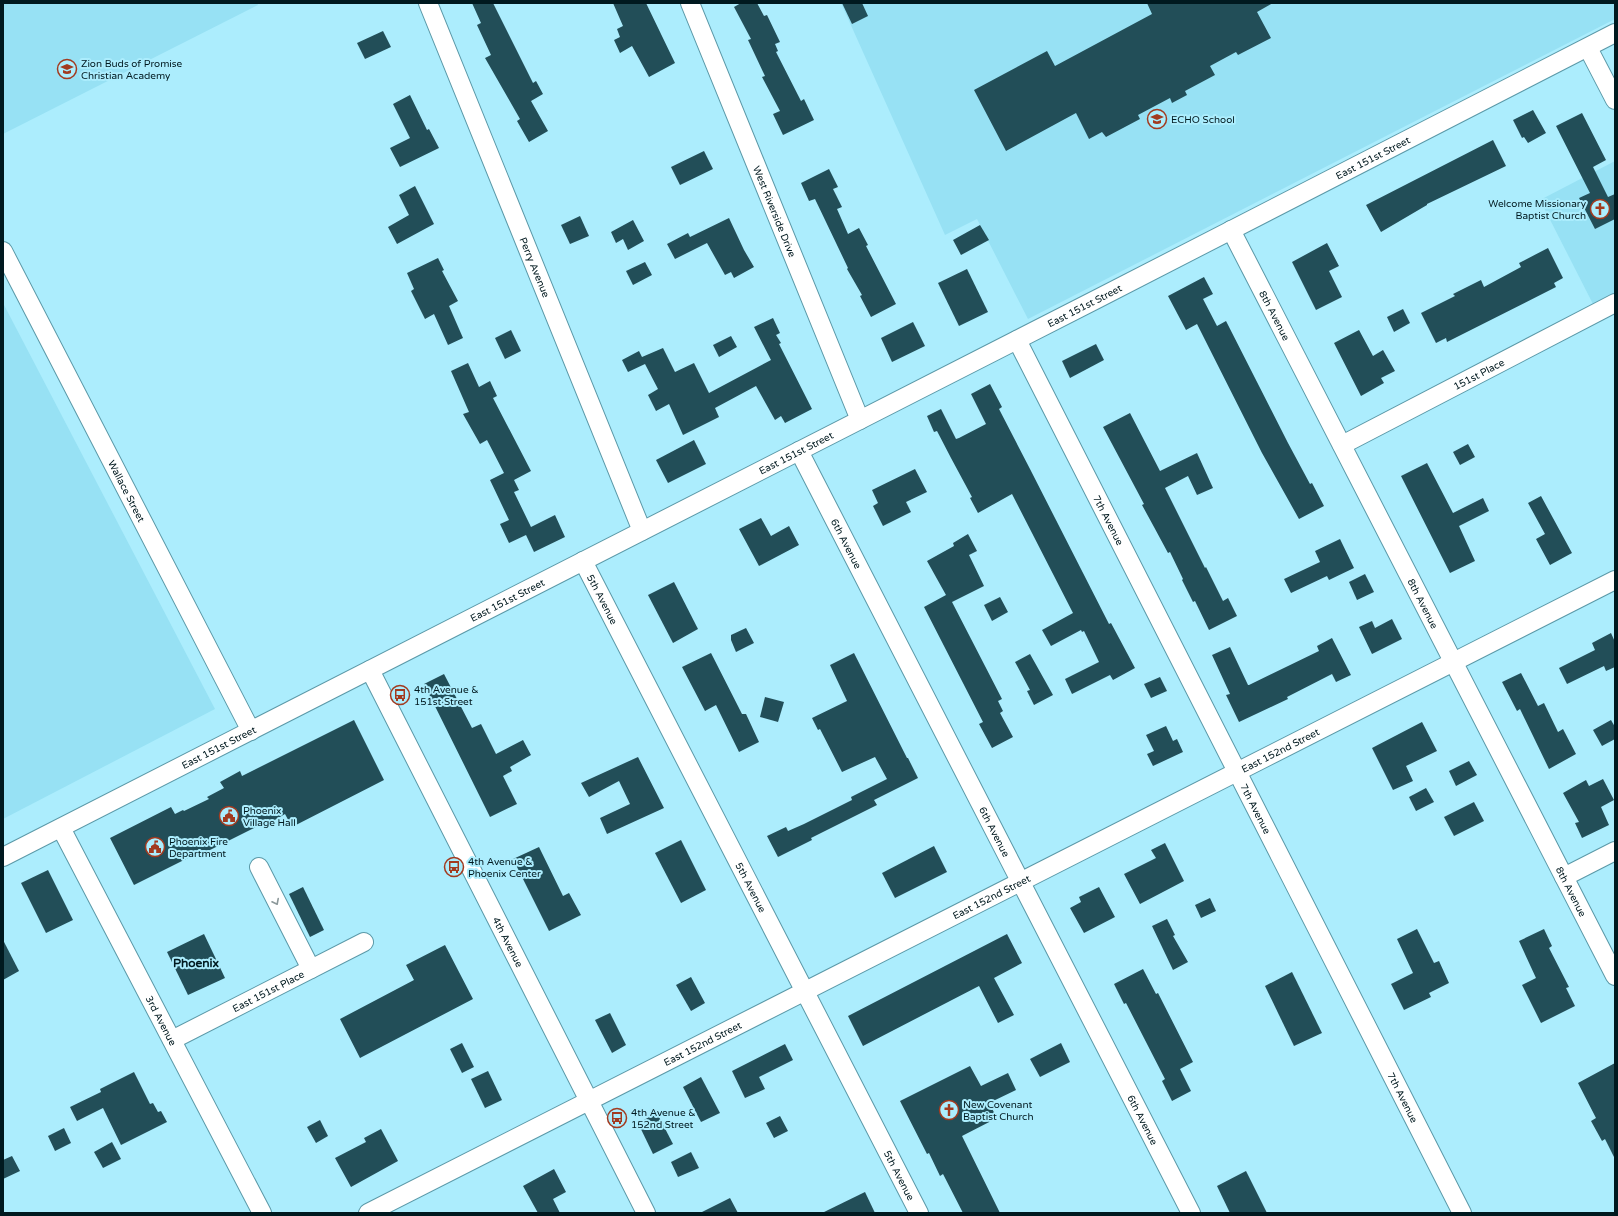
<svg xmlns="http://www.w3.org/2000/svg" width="1618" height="1216" viewBox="0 0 1618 1216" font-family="'Varela Round',sans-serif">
	<rect width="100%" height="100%" fill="#acedfd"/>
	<!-- built -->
	<g fill="#97e1f4">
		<path d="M3 3H257L258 5 3 134Z"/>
		<path d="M841 3H1615V19L1028 319 977 219 945 235Z"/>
		<path d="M1615 161V295L1594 306 1540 200Z"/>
		<path d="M3 303 215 709 3 819Z"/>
	</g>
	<!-- building -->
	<g fill="#224e58">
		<path d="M472 3H493L533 83 536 81 543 94 531 101 548 131 529 142 517 121 520 119 485 58 491 55 477 25 481 23Z"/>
		<path d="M613 3H646L675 63 649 77 632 46 620 53 614 40 620 37 617 29 623 26Z"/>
		<path d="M741 3H757L764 16 767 15 780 42 775 44 778 51 776 52 801 101 804 99 814 120 783 135 773 114 780 111 762 77 765 76 748 40 751 39 734 7Z"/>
		<path d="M842 3H862L868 16 852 24Z"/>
		<path d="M1147 3H1273L1257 12 1271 38 1238 55 1236 52 1210 66 1215 75 1185 91 1187 95 1172 103 1170 98 1138 115 1140 119 1106 137 1102 132 1089 139 1076 113 1006 151 974 90 1047 51 1055 66 1152 14Z"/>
		<path d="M383 31 391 47 365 59 357 43Z"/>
		<path d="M410 95 427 130 429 129 439 148 400 167 390 148 410 138 393 104Z"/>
		<path d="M1533 110 1546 133 1528 143 1524 137 1522 138 1513 120Z"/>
		<path d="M1582 113 1606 160 1593 167 1608 197 1615 194V219L1595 229 1579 198 1590 193 1556 126Z"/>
		<path d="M1493 140 1506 166 1427 204V205L1381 232 1366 205Z"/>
		<path d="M704 151 713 169 680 185 671 167Z"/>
		<path d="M829 169 838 187 833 189 842 207 837 209 848 234 859 228 868 245 866 246 896 304 871 317 860 296 862 295 847 269 848 268 815 199 809 201 801 183Z"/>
		<path d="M415 186 434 224 397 244 388 227 409 215 399 195Z"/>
		<path d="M580 216 589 236 570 244 561 225Z"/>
		<path d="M729 218 744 250 754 267 734 278 731 272 725 275 707 243 675 259 667 244 688 233 690 237Z"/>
		<path d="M633 220 644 241 628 250 623 239 616 243 611 232Z"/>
		<path d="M980 225 989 240 961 255 953 240Z"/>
		<path d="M1327 243 1339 266 1329 271 1342 297 1316 310 1292 262Z"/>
		<path d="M1548 248 1563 278 1554 283 1556 287 1447 342 1446 338 1436 343 1421 313 1455 296 1453 294 1481 280 1484 287 1521 267 1519 263Z"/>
		<path d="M438 258 444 270 442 271 458 301 449 306 463 338 448 345 434 314 425 319 411 291 414 289 407 273Z"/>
		<path d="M645 262 652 275 633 285 626 271Z"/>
		<path d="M967 269 988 312 959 326 938 283Z"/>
		<path d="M1204 277 1213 294 1203 299 1217 326 1226 321 1288 443 1310 484 1312 483 1324 506 1299 519 1262 453 1197 324 1186 330 1168 296Z"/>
		<path d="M1403 309 1410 323 1394 332 1387 317Z"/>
		<path d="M773 318 780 333 776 335 781 343 779 344 812 409 785 423 781 416 775 420 756 386 715 408 719 417 683 435 669 404 656 411 648 395 658 389 645 364 628 372 622 360 639 351 642 357 663 348 675 372 694 363 709 393 771 360 754 327Z"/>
		<path d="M913 322 925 346 892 362 881 338Z"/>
		<path d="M511 330 521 351 505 359 495 338Z"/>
		<path d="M1359 330 1373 356 1383 350 1395 371 1381 378 1384 383 1361 396 1334 343Z"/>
		<path d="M731 336 737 347 719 357 713 345Z"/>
		<path d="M1096 344 1104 360 1070 378 1062 361Z"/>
		<path d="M468 363 479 387 490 381 497 396 493 398 531 471 514 480 519 490 514 492 531 527 555 515 565 537 534 552 526 535 509 543 500 524 509 520 490 480 504 473 487 440 480 444 463 414 469 412 451 371Z"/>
		<path d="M990 384 1002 407 999 409 1030 469 1109 624 1111 623 1135 668 1113 680 1110 675 1072 694 1065 679 1099 662 1084 631 1082 632 1081 630 1051 646 1042 630 1073 613 1012 494 978 513 970 498 972 497 951 458 937 431 934 432 927 416 941 409 956 439 959 438 986 424 971 394Z"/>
		<path d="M1130 413 1160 471 1197 453 1213 488 1197 495 1188 476 1165 488 1205 568 1206 567 1223 601 1228 598 1237 616 1209 630 1195 601 1193 602 1182 580 1183 579 1170 552 1168 553 1154 527 1142 505 1144 504 1103 427Z"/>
		<path d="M694 440 706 464 668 483 656 460Z"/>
		<path d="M1468 444 1475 457 1460 465 1453 452Z"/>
		<path d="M1427 463 1453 513 1483 498 1489 511 1459 526 1475 561 1450 573 1401 476Z"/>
		<path d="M915 469 927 492 906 502 911 512 883 526 873 506 878 503 872 490Z"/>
		<path d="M1541 496 1572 553 1550 565 1536 539 1545 534 1528 503Z"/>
		<path d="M761 518 771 536 789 526 799 545 759 566 739 529Z"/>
		<path d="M968 534 977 551 969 555 984 586 952 602 1002 699 998 701 1003 711 1000 713 1013 737 992 748 979 724 983 722 924 607 946 595 927 561 954 546 953 543Z"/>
		<path d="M1340 539 1354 568 1329 580 1327 576 1291 593 1284 579 1320 562 1315 551Z"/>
		<path d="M1365 574 1374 592 1357 600 1349 582Z"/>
		<path d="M674 582 698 629 673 643 648 595Z"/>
		<path d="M1000 597 1008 612 992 621 984 605Z"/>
		<path d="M1392 619 1402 639 1372 654 1359 627 1372 621 1375 628Z"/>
		<path d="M746 628 754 643 736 652 731 640V635Z"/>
		<path d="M1611 633 1615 642V667L1606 671 1604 666 1567 684 1559 668 1595 650 1592 643Z"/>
		<path d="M1332 638 1351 675 1336 682 1332 674 1287 697 1288 699 1239 722 1226 695 1230 694 1212 655 1230 647 1248 685H1249L1319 651 1317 646Z"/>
		<path d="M711 653 742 714H746L759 742 739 752 716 705 705 711 682 667Z"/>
		<path d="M854 653 907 758H908L918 778 874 800 877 805 811 838 812 840 778 857 767 836 786 827 788 831 804 824 852 800 851 797 887 779 875 757 842 772 820 729 818 730 812 718 847 701 830 665Z"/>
		<path d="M1030 654 1053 695 1034 705 1027 691 1030 690 1015 662Z"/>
		<path d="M1521 673 1538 706 1544 703 1558 732 1563 729 1576 754 1549 769 1520 709 1517 711 1502 682Z"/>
		<path d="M444 674 472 728 481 724 496 754 523 740 531 755 510 767 512 771 503 776 517 804 490 817 424 684Z"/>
		<path d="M1160 677 1167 691 1151 698 1144 684Z"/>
		<path d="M765 697 784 702 778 722 760 717Z"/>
		<path d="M354 720 384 780 292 827 285 814 261 828 260 825 206 852 204 850 134 885 110 838 171 807 175 814 183 810 184 811 209 799 207 797 224 788 220 782 240 771 242 776Z"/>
		<path d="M1611 720 1615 727V739L1602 746 1593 730Z"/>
		<path d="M1422 722 1437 751 1406 766 1413 781 1393 790 1372 748Z"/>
		<path d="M1166 726 1173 741 1177 739 1183 752 1153 766 1147 754 1154 751 1146 735Z"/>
		<path d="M638 757 664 808 607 834 600 818 630 804 619 781 589 797 581 783Z"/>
		<path d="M1469 761 1477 775 1456 786 1449 771Z"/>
		<path d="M1603 779 1614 800 1601 807 1609 825 1582 838 1575 823 1579 822 1563 793 1586 780 1589 786Z"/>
		<path d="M1426 788 1434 802 1416 811 1409 797Z"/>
		<path d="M1474 802 1484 821 1454 836 1444 817Z"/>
		<path d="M681 840 706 890 681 903 655 853Z"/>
		<path d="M1165 843 1184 881 1140 904 1124 874 1156 858 1151 850Z"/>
		<path d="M934 846 947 872 895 898 882 873Z"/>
		<path d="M539 847 563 896 569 893 581 915 549 931 513 859Z"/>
		<path d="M48 870 73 920 46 933 21 883Z"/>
		<path d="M303 887 324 930 310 937 289 894Z"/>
		<path d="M1099 887 1115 917 1084 933 1070 908 1081 902 1079 897Z"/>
		<path d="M1210 898 1216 911 1201 918 1195 905Z"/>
		<path d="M1167 919 1175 935 1173 936 1188 962 1173 970 1152 926Z"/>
		<path d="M1417 929 1434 963 1439 961 1449 983 1429 993 1431 997 1404 1010 1391 984 1413 973 1397 939Z"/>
		<path d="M1544 929 1552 946 1549 948 1569 987 1566 988 1575 1006 1541 1023 1522 985 1536 978 1519 941Z"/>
		<path d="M204 934 225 978 188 995 167 952Z"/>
		<path d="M1007 934 1022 963 994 978 1014 1015 998 1023 979 986 863 1046 848 1016Z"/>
		<path d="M3 940 19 971 3 980Z"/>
		<path d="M445 945 473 999 360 1058 340 1019 414 980 406 965Z"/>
		<path d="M1143 969 1156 994 1158 993 1193 1062 1180 1069 1191 1091 1172 1101 1162 1081 1165 1079 1126 1003 1124 1004 1114 984Z"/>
		<path d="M1292 972 1322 1033 1294 1046 1265 986Z"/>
		<path d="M691 977 705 1003 691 1011 676 985Z"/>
		<path d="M610 1013 626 1045 612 1053 595 1020Z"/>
		<path d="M462 1043 474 1067 462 1073 450 1049Z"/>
		<path d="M1061 1043 1070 1062 1040 1077 1030 1059Z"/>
		<path d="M785 1044 793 1060 759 1077 765 1089 745 1098 732 1071Z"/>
		<path d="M1615 1063V1159L1605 1139 1602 1141 1591 1121 1596 1118 1578 1083Z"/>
		<path d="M970 1066 981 1086 1008 1073 1016 1090 989 1103 997 1118 962 1136 1000 1213H963L943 1174 940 1176 929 1153 927 1154 900 1101Z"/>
		<path d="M488 1071 502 1100 485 1108 471 1079Z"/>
		<path d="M134 1072 150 1104 153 1103 158 1112 161 1111 167 1122 121 1145 103 1108 77 1121 70 1107 101 1092 100 1089Z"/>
		<path d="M701 1077 720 1113 701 1122 683 1087Z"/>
		<path d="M657 1113 673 1144 653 1154 638 1123Z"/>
		<path d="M780 1116 788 1131 774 1138 766 1123Z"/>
		<path d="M320 1120 328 1136 316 1143 307 1127Z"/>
		<path d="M64 1128 71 1143 55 1151 48 1136Z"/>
		<path d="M381 1129 398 1161 351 1187 335 1158 366 1142 364 1138Z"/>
		<path d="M112 1142 121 1159 103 1168 94 1152Z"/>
		<path d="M691 1152 699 1168 678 1177 671 1162Z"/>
		<path d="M12 1156 20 1171 3 1179V1160Z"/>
		<path d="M554 1169 566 1192 553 1199 560 1213H538L523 1186Z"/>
		<path d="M1246 1171 1267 1213H1230L1217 1186Z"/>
		<path d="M865 1192 875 1213H822Z"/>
		<path d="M730 1198 738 1213H700Z"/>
	</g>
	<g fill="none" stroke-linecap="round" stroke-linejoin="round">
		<defs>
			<g id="minor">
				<path id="s1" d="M428 3 642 531"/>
				<path id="s2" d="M690 3 860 420"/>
				<path d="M1588 48 1615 100"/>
				<path id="s3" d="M1231 230 1615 976"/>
				<path id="s4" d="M3 251 251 731"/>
				<path id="s5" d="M1017 340 1462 1213"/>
				<path id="s6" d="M1342 445 1615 303"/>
				<path id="s7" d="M799 451 1191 1213"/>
				<path id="s8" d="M583 561 919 1213"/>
				<path id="s9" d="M370 670 646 1213"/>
				<path id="s10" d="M61 828 262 1213"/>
				<path id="s11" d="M3 857 1099 298 1615 33"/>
				<path d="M259 867 311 969"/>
				<path d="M1564 877 1615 851"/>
				<path id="s12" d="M172 1040 364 942"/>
				<path id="s13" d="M368 1213 1615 580"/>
			</g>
		</defs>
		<!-- minor casing -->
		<use href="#minor" stroke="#5b99a8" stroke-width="20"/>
		<!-- minor -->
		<use href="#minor" stroke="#fff" stroke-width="18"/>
	</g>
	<!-- one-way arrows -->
	<defs><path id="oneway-chevron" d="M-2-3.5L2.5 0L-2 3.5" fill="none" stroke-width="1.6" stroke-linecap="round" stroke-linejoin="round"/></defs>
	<use stroke="#8c989a" href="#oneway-chevron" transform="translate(276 902) rotate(63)"/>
	<!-- icons -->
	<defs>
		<symbol id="school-ring" viewBox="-11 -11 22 22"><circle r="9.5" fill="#acedfd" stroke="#a23a1f" stroke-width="1.5"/><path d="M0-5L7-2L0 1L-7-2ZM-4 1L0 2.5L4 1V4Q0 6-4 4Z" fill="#a23a1f"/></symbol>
		<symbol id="church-ring" viewBox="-11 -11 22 22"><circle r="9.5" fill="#acedfd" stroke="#a23a1f" stroke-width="1.5"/><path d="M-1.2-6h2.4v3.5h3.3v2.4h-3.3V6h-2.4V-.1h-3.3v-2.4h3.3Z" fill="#a23a1f"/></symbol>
		<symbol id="bus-ring" viewBox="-11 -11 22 22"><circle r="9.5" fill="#acedfd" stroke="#a23a1f" stroke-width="1.5"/><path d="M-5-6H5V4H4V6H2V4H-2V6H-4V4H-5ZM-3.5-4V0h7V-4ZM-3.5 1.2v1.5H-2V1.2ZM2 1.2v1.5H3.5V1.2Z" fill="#a23a1f"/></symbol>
		<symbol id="civic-ring" viewBox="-11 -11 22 22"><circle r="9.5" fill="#acedfd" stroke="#a23a1f" stroke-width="1.5"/><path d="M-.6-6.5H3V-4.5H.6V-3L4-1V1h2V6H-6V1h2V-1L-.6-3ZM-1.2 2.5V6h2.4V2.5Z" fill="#a23a1f"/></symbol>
	</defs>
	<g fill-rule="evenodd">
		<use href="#school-ring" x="56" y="58" width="22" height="22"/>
		<use href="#school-ring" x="1146" y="108" width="22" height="22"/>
		<use href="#church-ring" x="1589" y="198" width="22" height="22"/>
		<use href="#bus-ring" x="389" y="684" width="22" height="22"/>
		<use href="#civic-ring" x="218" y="805" width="22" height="22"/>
		<use href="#civic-ring" x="144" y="836" width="22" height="22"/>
		<use href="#bus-ring" x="443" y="856" width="22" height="22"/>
		<use href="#church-ring" x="938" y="1099" width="22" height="22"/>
		<use href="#bus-ring" x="606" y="1107" width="22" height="22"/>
	</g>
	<g text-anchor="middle" stroke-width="4" stroke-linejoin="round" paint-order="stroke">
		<!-- poi labels -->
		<g font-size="10" fill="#00191f" stroke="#acedfd" text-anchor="start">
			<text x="81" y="67">Zion Buds of Promise<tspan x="81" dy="12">Christian Academy</tspan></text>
			<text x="1171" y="123">ECHO School</text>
			<text x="1586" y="207" text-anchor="end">Welcome Missionary<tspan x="1586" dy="12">Baptist Church</tspan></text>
			<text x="414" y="693">4th Avenue &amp;<tspan x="414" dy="12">151st Street</tspan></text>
			<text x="243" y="814">Phoenix<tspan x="243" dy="12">Village Hall</tspan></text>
			<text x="169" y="845">Phoenix Fire<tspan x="169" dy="12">Department</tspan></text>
			<text x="468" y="865">4th Avenue &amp;<tspan x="468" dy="12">Phoenix Center</tspan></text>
			<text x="963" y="1108">New Covenant<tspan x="963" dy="12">Baptist Church</tspan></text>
			<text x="631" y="1116">4th Avenue &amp;<tspan x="631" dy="12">152nd Street</tspan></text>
		</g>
		<!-- street labels -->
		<g font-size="10" fill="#00191f" stroke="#acedfd">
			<text dy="4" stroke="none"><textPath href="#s11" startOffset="1538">East 151st Street</textPath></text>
			<text dy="4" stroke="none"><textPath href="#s2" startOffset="225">West Riverside Drive</textPath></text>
			<text dy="4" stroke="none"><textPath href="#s1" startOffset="285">Perry Avenue</textPath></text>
			<text dy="4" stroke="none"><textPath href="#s11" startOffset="1214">East 151st Street</textPath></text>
			<text dy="4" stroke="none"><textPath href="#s3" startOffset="96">8th Avenue</textPath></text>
			<text dy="4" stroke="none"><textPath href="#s6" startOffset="154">151st Place</textPath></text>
			<text dy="4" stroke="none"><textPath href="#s11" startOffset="890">East 151st Street</textPath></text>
			<text dy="4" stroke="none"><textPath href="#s4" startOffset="270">Wallace Street</textPath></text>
			<text dy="4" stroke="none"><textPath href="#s5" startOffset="202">7th Avenue</textPath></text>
			<text dy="4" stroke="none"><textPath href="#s7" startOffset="104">6th Avenue</textPath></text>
			<text dy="4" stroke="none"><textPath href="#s8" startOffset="43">5th Avenue</textPath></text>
			<text dy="4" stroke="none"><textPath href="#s11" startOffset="566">East 151st Street</textPath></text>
			<text dy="4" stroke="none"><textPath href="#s3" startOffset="420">8th Avenue</textPath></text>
			<text dy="4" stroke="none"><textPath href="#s11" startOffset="242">East 151st Street</textPath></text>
			<text dy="4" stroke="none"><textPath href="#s13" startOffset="1023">East 152nd Street</textPath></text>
			<text dy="4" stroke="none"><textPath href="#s5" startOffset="526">7th Avenue</textPath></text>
			<text dy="4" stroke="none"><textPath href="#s7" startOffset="428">6th Avenue</textPath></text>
			<text dy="4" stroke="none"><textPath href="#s8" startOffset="367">5th Avenue</textPath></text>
			<text dy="4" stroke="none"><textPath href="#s3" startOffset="744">8th Avenue</textPath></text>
			<text dy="4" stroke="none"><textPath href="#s13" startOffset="699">East 152nd Street</textPath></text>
			<text dy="4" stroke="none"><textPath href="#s9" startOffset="305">4th Avenue</textPath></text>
			<text dy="4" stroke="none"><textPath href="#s12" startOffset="108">East 151st Place</textPath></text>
			<text dy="4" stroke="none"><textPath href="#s10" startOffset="217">3rd Avenue</textPath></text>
			<text dy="4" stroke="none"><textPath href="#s13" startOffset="375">East 152nd Street</textPath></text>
			<text dy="4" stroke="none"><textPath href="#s5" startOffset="850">7th Avenue</textPath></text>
			<text dy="4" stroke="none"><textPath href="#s7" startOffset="752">6th Avenue</textPath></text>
			<text dy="4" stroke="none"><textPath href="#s8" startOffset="691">5th Avenue</textPath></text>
		</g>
		<!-- quarter labels -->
		<g font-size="12" font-weight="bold" fill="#00191f" stroke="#acedfd">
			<text x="196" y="967">Phoenix</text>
		</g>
	</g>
	<!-- border -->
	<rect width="1618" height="1216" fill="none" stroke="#00191f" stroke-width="8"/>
</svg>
